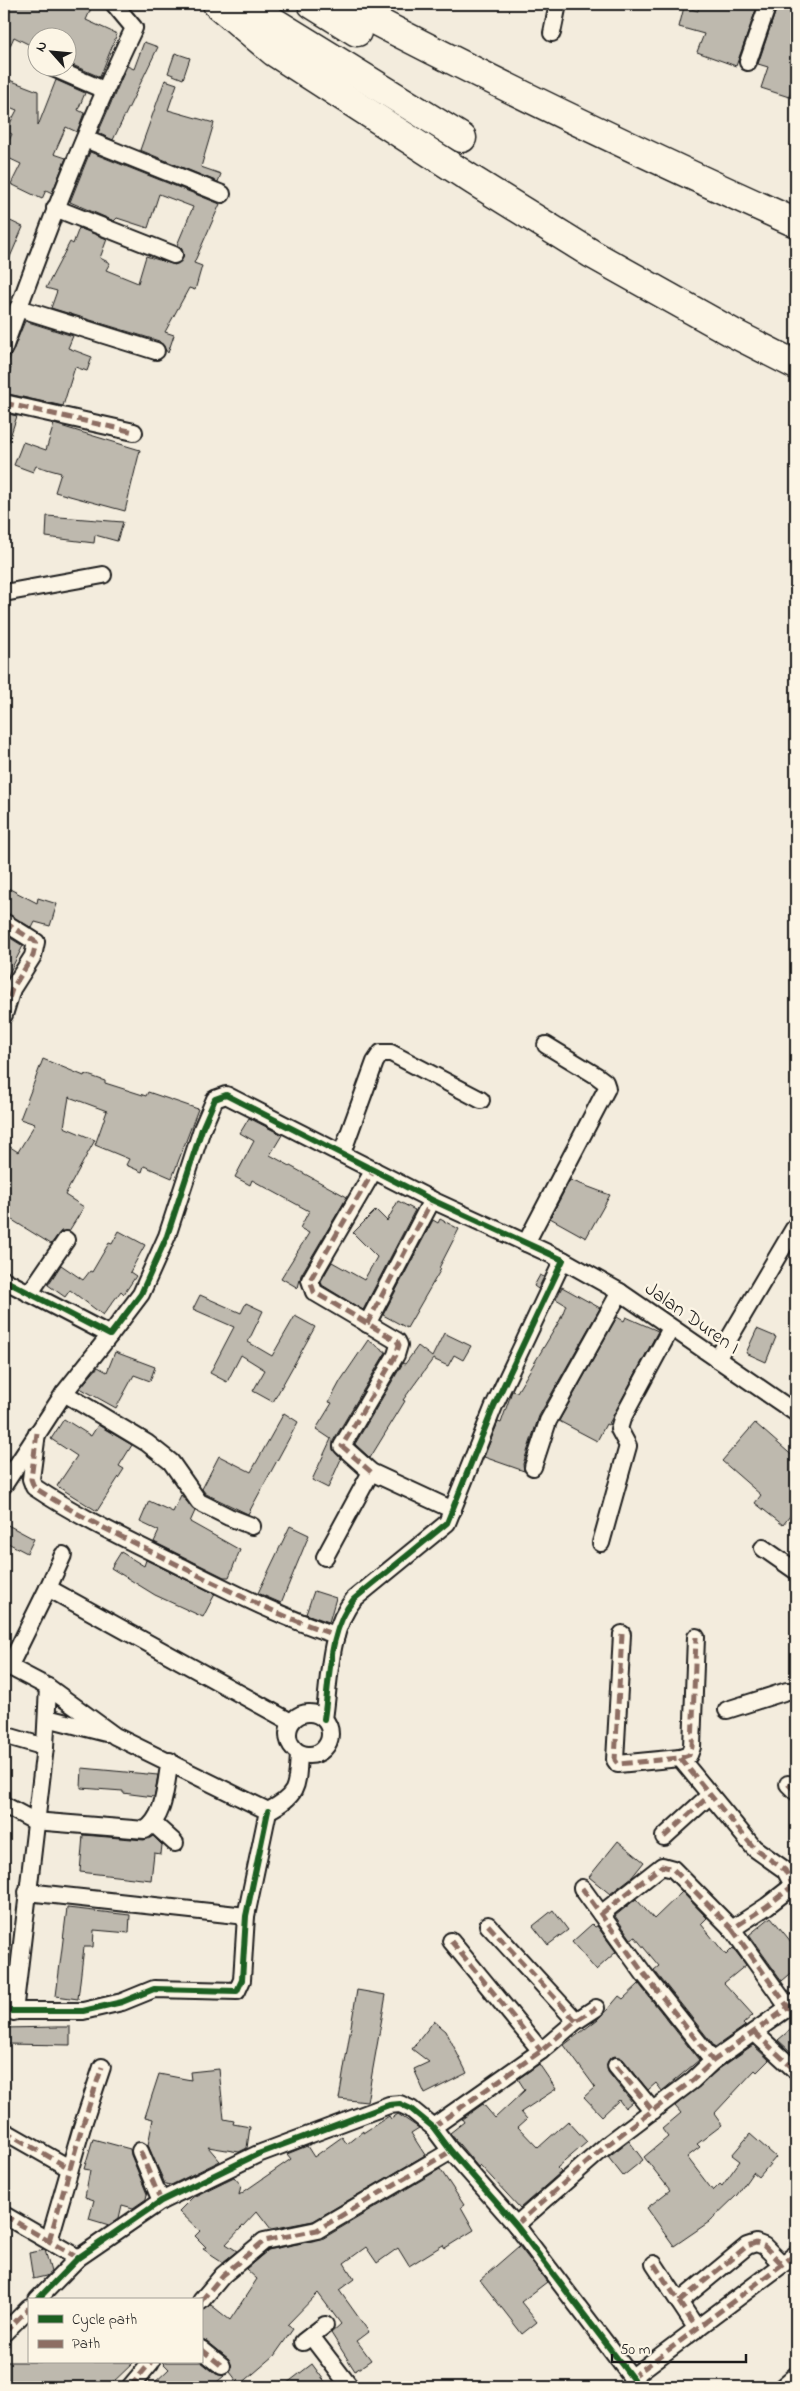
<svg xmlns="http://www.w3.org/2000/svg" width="800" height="2391" viewBox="0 0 800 2391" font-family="'Indie Flower',sans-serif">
	<rect width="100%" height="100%" fill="#f3ecdd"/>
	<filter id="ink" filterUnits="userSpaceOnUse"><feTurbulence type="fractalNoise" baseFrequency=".02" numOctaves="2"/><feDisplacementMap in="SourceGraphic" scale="10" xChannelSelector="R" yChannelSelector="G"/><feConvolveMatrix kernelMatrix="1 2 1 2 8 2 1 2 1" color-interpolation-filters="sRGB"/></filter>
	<g filter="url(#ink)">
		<!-- building -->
		<g fill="#beb9ae" stroke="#1c1c1c">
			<path d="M4 4 73 6 93 4 86 20 117 34 100 77 68 63V38H38V49L14 37 4 59Z"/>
			<path d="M699 4H758L736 66 697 52 704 34 679 27 684 7 698 11Z"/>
			<path d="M778 4H796V57L790 80 794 81 789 97 761 88 768 67 758 64Z"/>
			<path d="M144 42 158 47 113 140 98 133 127 66 134 69Z"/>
			<path d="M175 53 190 58 183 79 168 73Z"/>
			<path d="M4 78 38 91V126L56 80 85 93 78 110 84 113 77 132 66 127 54 154 66 158 52 193 46 190 42 199 11 184 21 164 4 156V151L12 134 6 131 17 110 4 105Z"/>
			<path d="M165 80 177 84 168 110 214 123 201 167 221 174 218 182 140 150Z"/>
			<path d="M90 152 220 204 194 263 202 266 195 290 189 288 165 332 174 335 168 353 159 341 51 308 57 291 46 288 70 242 73 244 79 228 107 239 100 258 110 263 106 270 138 283 146 256 175 265 183 258 182 249 177 245 193 207 159 194 148 228 117 218 114 221 70 202Z"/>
			<path d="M4 218 23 227 4 271Z"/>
			<path d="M25 321 73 336 68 348 92 357 87 371 75 367 63 406 4 393 11 368 6 367Z"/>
			<path d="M4 413 17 416 6 449 4 448Z"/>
			<path d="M54 424 140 450 125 511 55 492 61 473 36 466 33 472 14 465 23 442 46 450Z"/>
			<path d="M47 516 123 522 117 541 95 535 94 543 46 537Z"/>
			<path d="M4 886 37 903 38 898 57 904 50 926 35 922 32 928 4 912Z"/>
			<path d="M4 934 23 946 4 983Z"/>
			<path d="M43 1059 84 1076 85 1074 105 1081V1083L146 1096 148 1092 198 1109 172 1178 144 1166 142 1172 126 1165 129 1159 95 1145 107 1111 69 1097 64 1127 95 1140 65 1195 84 1207 69 1231H61L51 1244 4 1215V1143L18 1152 35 1124 20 1119Z"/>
			<path d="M249 1118 282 1135 270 1155 347 1197 301 1275 298 1288 281 1278 309 1233 300 1228 309 1211 252 1180 250 1185 235 1177 254 1141 240 1133Z"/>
			<path d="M570 1180 610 1195 586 1238 550 1218Z"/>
			<path d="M398 1201 415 1210 363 1310 322 1285 321 1281 332 1262 364 1280 377 1257 353 1233 376 1210 387 1221Z"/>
			<path d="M440 1219 459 1229 439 1268 441 1269 407 1328 383 1315 433 1220 438 1223Z"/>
			<path d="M119 1231 145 1245 130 1272 136 1276 124 1294 121 1291 103 1315 70 1290 65 1297 48 1285 61 1265 83 1280 90 1271 92 1272 109 1243 112 1244Z"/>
			<path d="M540 1275 544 1277 538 1289 534 1286Z"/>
			<path d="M562 1287 600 1308 539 1416 523 1464 524 1471 484 1457 498 1422 501 1423 512 1391 517 1392 560 1320 566 1305 556 1299Z"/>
			<path d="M200 1295 241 1313 246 1303 263 1311 248 1342 272 1356 295 1316 315 1327 273 1402 253 1391 265 1370 241 1355 227 1382 210 1373 234 1327 193 1309Z"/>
			<path d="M617 1317 624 1321 626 1317 658 1331 611 1420 608 1425 606 1424 597 1441 559 1421Z"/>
			<path d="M757 1329 776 1337 766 1362 746 1353Z"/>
			<path d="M444 1333 471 1346 463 1360 454 1355 448 1366 433 1359 403 1400 405 1401 370 1458 355 1444 403 1363 405 1364 418 1346 432 1357Z"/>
			<path d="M368 1340 386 1352 333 1441V1450L341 1459 328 1488 312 1480 331 1439 316 1429 332 1403 329 1402 341 1380Z"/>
			<path d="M115 1352 155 1367 150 1381 134 1375 116 1408 80 1388 98 1367 107 1372Z"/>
			<path d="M284 1413 298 1422 248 1514 206 1494 202 1489 219 1456 251 1472Z"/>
			<path d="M64 1419 91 1436 98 1425 132 1445 119 1466 124 1469 97 1511 57 1486 77 1456 51 1439Z"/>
			<path d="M755 1423 796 1459V1508L783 1525 755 1503 761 1495 722 1461Z"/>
			<path d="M181 1495 195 1511 190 1522 240 1550 229 1577H224L154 1542 159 1531 140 1522 149 1501 173 1512Z"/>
			<path d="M4 1523 34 1539 27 1553 4 1541Z"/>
			<path d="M290 1526 309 1535 281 1603 258 1593Z"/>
			<path d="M121 1552 144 1566 146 1560 215 1594 203 1617 155 1595 111 1568Z"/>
			<path d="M314 1591 336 1598 329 1622 306 1614Z"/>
			<path d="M82 1768 158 1775 154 1797 123 1793V1791L81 1788Z"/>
			<path d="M83 1835 144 1840 153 1836 162 1845 161 1854 154 1853 151 1880 80 1872Z"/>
			<path d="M618 1841 644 1862 632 1877 610 1894 589 1877Z"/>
			<path d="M682 1892 707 1918 701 1924 726 1955 733 1948 746 1965 724 1983 753 2015 743 2024 745 2026 715 2047 654 1970 659 1966 635 1937 631 1939 615 1916 636 1899 654 1919Z"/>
			<path d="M67 1908 130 1915 129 1933 94 1930 93 1947H84L78 1999 56 1996Z"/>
			<path d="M553 1910 568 1930 548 1945 533 1926Z"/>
			<path d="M771 1917 796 1948V1969L782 1981 749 1935Z"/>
			<path d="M592 1924 595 1927 597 1926 616 1952 596 1970 572 1942Z"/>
			<path d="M639 1984 699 2060 662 2091 656 2083 648 2090 623 2059 615 2056 610 2058 607 2063 608 2072 632 2102 625 2108 619 2100 602 2116 584 2097 595 2087 564 2045 602 2016 619 1996 623 1999Z"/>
			<path d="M357 1990 386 1995 367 2102 339 2099Z"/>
			<path d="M434 2021 446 2031 467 2073 425 2094 414 2069 429 2062 412 2049Z"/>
			<path d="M796 2025V2047L791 2052 778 2040Z"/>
			<path d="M56 2027H70V2045L4 2044V2028Z"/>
			<path d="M753 2045 769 2060 757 2072 755 2070 714 2114 722 2125 697 2144 700 2147 687 2157 713 2191 720 2184 722 2186 740 2161 732 2155 750 2134 776 2157 759 2177 753 2172 737 2195 709 2222 674 2246 647 2208 670 2190 644 2157 668 2137 662 2129 681 2113 675 2106 719 2069Z"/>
			<path d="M539 2064 556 2089 521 2112 527 2119 518 2127 538 2148 568 2121 587 2142 557 2168 561 2172 520 2208 480 2165 478 2167 450 2133 464 2122 462 2119 483 2104 495 2118 525 2090 518 2079Z"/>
			<path d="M219 2069 224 2119 234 2121 233 2124 250 2127 247 2148 239 2152 208 2147 220 2161 171 2185 165 2184 148 2145 153 2119 145 2117 159 2074 191 2080 190 2072Z"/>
			<path d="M398 2114 419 2128 411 2133 425 2155 313 2221 271 2229 257 2211 226 2244 237 2251 223 2262 203 2249 206 2247 195 2236 200 2231 179 2211 193 2197 234 2177 241 2185 239 2195 291 2159 287 2154 307 2146 314 2157 342 2137 347 2144 363 2131V2133L389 2116 391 2119Z"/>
			<path d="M93 2139 130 2149 131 2155 147 2194 146 2199 133 2208 122 2205 119 2218 109 2225 89 2219 94 2200 85 2197 90 2170 84 2169Z"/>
			<path d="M629 2141 643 2160 623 2176 608 2157Z"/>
			<path d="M440 2169 464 2205 461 2207 474 2230 445 2248 443 2245 409 2266 398 2248 377 2263 366 2247 344 2263 354 2279 339 2290 369 2332 357 2341 371 2360 355 2371 331 2333 341 2324 318 2293 287 2325 293 2329 274 2356 240 2385 230 2372 232 2367 229 2359 207 2341 201 2339V2311L211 2305 230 2320 257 2279 246 2269 268 2250 322 2239Z"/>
			<path d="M519 2246 547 2282 521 2302 537 2322 522 2334 480 2280Z"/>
			<path d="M45 2250 51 2272 46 2276 33 2279 29 2253Z"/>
			<path d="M4 2362H134L108 2387H4Z"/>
			<path d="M162 2362H201L216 2374 224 2376 211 2387H150L169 2369Z"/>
			<path d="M312 2364 329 2387H282Z"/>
		</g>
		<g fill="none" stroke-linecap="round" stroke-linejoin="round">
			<defs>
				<g id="minor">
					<path d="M552 33 558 4"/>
					<path d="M748 62 768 4"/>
					<path d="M53 68 104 90"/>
					<path d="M85 139 222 194"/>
					<path d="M55 208 174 255"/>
					<path d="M18 308 156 351"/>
					<path d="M4 348C43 240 84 132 134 28L114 4"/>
					<path d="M4 403 134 432"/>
					<path d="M4 593 103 575"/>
					<path d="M4 922 36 942 33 956 12 989 4 1015"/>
					<path d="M342 1153 375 1062 381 1053H391L481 1100"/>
					<path d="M374 1170 310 1280 314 1292 397 1341 399 1345 396 1355 342 1446 371 1472 453 1510"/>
					<path d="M526 1243 607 1088 605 1082 597 1076 546 1045"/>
					<path d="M563 1260 620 1292 796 1413"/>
					<path d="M4 1280 110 1335 141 1294 167 1236 202 1129 215 1099 226 1095 432 1200 563 1260 494 1406 447 1523 354 1599C328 1630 330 1680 324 1719"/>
					<path d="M29 1294 66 1240"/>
					<path d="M367 1324 432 1200"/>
					<path d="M717 1359 796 1225"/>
					<path d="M64 1393 147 1443 171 1462 199 1502 229 1517 252 1526"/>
					<path d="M37 1433 31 1479 34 1487C80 1518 132 1542 182 1567 232 1592 283 1618 336 1635"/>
					<path d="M533 1467 548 1421 620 1292"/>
					<path d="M4 1485 64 1393 110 1335"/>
					<path d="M601 1543 628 1446 619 1429 622 1419 671 1328"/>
					<path d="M763 1548 796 1571"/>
					<path d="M325 1557 371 1472"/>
					<path d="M48 1588 63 1555"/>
					<path d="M622 1634 615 1760 618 1764 680 1758 689 1755 692 1747 696 1637"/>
					<path d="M4 1664 48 1687 115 1736 268 1811C299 1795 297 1786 299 1754"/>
					<path d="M9 1667 48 1588 291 1722"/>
					<path d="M727 1710 787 1691H796"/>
					<circle cx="309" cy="1734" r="21"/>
					<path d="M47 1718 106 1733"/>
					<path d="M4 1735 45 1747"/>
					<path d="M680 1758 754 1848 785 1870 796 1891"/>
					<path d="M788 1784 796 1792"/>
					<path d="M4 1805 34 1821 145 1830C166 1816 165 1784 170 1761"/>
					<path d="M154 1824 175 1843"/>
					<path d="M664 1837 709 1796"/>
					<path d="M582 1888 644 1974 713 2061"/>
					<path d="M27 1892 246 1916"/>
					<path d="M601 1914 662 1866 673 1869 732 1929 767 1906 794 1885"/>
					<path d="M488 1925 576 2021"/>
					<path d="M732 1929 788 2007"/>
					<path d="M451 1941 541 2051"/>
					<path d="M4 2011H83L122 2002 154 1989 237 1991 242 1980 246 1916 268 1811"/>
					<path d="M14 2012 45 1747 48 1687"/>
					<path d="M754 2032 796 2071"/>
					<path d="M616 2066 653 2111"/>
					<path d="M433 2127 541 2051 576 2021 596 2008"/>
					<path d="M4 2131 69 2168"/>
					<path d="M140 2151 161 2201"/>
					<path d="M4 2215 78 2258"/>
					<path d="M516 2225 607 2145 693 2080 713 2061 796 2002"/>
					<path d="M49 2241 82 2127 102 2067"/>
					<path d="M654 2264 697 2329"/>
					<path d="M37 2300 78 2258 161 2201 258 2154 389 2105 400 2104 411 2109 433 2127 451 2151 516 2225 639 2387"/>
					<path d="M201 2301 223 2275 264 2241 317 2230 451 2151"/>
					<path d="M679 2302 747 2246 756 2243 764 2246 782 2264"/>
					<path d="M4 2333 29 2308"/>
					<path d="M311 2336 350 2387"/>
					<path d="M303 2342 325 2325"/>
					<path d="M201 2349 222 2366"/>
					<path d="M631 2378 796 2254"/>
					<path d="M130 2387 151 2362"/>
					<path d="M782 2387 796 2375"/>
				</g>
				<g id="motorway">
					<path d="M217 4 274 52 474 181 592 254 735 334 796 365"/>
					<path d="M245 4 462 138"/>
					<path d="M312 4 357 32"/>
					<path d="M343 4C492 82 643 154 796 223"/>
				</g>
			</defs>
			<!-- minor casing -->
			<use href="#minor" stroke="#1c1c1c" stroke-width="20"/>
			<!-- motorway casing -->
			<use href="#motorway" stroke="#1c1c1c" stroke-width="31"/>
			<!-- minor -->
			<use href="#minor" stroke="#fcf5e5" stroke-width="16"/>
			<!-- motorway -->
			<use href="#motorway" stroke="#fcf5e5" stroke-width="28"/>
			<!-- quiet -->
			<g stroke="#8d6e63" stroke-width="5" stroke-dasharray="10 5" stroke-linecap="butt">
				<path d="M4 403 134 432"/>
				<path d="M4 922 36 942 33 956 12 989 4 1015"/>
				<path d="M367 1324 432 1200"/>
				<path d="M37 1433 31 1479 34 1487C80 1518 132 1542 182 1567 232 1592 283 1618 336 1635"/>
				<path d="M371 1472 342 1446 396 1355 399 1345 397 1341 314 1292 310 1280 374 1170"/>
				<path d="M622 1634 615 1760 618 1764 680 1758 689 1755 692 1747 696 1637"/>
				<path d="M680 1758 754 1848 785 1870 796 1891"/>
				<path d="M788 1784 796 1792"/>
				<path d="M664 1837 709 1796"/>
				<path d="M582 1888 644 1974 713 2061"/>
				<path d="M601 1914 662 1866 673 1869 732 1929 767 1906 794 1885"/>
				<path d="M488 1925 576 2021"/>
				<path d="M732 1929 788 2007"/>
				<path d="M451 1941 541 2051"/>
				<path d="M754 2032 796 2071"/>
				<path d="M616 2066 653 2111"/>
				<path d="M433 2127 541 2051 576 2021 596 2008"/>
				<path d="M4 2131 69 2168"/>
				<path d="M140 2151 161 2201"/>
				<path d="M4 2215 78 2258"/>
				<path d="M516 2225 607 2145 693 2080 713 2061 796 2002"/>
				<path d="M49 2241 82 2127 102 2067"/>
				<path d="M654 2264 697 2329"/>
				<path d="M201 2301 223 2275 264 2241 317 2230 451 2151"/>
				<path d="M679 2302 747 2246 756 2243 764 2246 782 2264"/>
				<path d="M4 2333 29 2308"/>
				<path d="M201 2349 222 2366"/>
				<path d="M631 2378 796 2254"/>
				<path d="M130 2387 151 2362"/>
			</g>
			<defs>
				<g id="cycleway">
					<path d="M4 1280 110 1335 141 1294 167 1236 202 1129 215 1099 226 1095 432 1200 563 1260 494 1406 447 1523 354 1599C328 1630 330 1680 324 1719"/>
					<path d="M4 2011H83L122 2002 154 1989 237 1991 242 1980 246 1916 268 1811"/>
					<path d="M37 2300 78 2258 161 2201 258 2154 389 2105 400 2104 411 2109 433 2127 451 2151 516 2225 639 2387"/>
				</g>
			</defs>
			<!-- cycleway casing -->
			<use href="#cycleway" stroke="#fcf5e5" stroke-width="9"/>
			<!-- cycleway -->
			<use href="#cycleway" stroke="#1b5e20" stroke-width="6"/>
		</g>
	</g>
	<g text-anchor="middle" stroke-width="5" stroke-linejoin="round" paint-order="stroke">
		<!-- street labels -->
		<g font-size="20" fill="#1c1c1c" stroke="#fcf5e5">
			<text transform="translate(693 1317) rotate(35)" y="7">Jalan Duren I</text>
		</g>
	</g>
	<!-- margin -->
	<rect width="800" height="2391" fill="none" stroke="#fcf5e5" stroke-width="20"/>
	<rect x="10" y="10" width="780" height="2371" fill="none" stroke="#1c1c1c" stroke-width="2" filter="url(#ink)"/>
	<!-- legend -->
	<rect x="28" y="2298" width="175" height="65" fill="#fcf5e5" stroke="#a29e95"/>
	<rect x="38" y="2315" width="25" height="8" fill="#1b5e20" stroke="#a29e95"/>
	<text x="72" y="2324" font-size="15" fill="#1c1c1c">Cycle path</text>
	<rect x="38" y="2340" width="25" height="8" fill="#8d6e63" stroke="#a29e95"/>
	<text x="72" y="2348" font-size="15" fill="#1c1c1c">Path</text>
	<!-- north arrow -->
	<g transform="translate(52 52) rotate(297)"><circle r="24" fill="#fcf5e5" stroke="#a29e95"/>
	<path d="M0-4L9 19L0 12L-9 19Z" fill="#1c1c1c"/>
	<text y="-8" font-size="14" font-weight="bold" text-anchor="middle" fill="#1c1c1c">N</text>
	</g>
	<!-- scale -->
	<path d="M612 2354v8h134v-8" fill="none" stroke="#1c1c1c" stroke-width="2.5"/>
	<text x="620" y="2354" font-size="15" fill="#1c1c1c" stroke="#fcf5e5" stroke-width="4" paint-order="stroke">50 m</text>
</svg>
